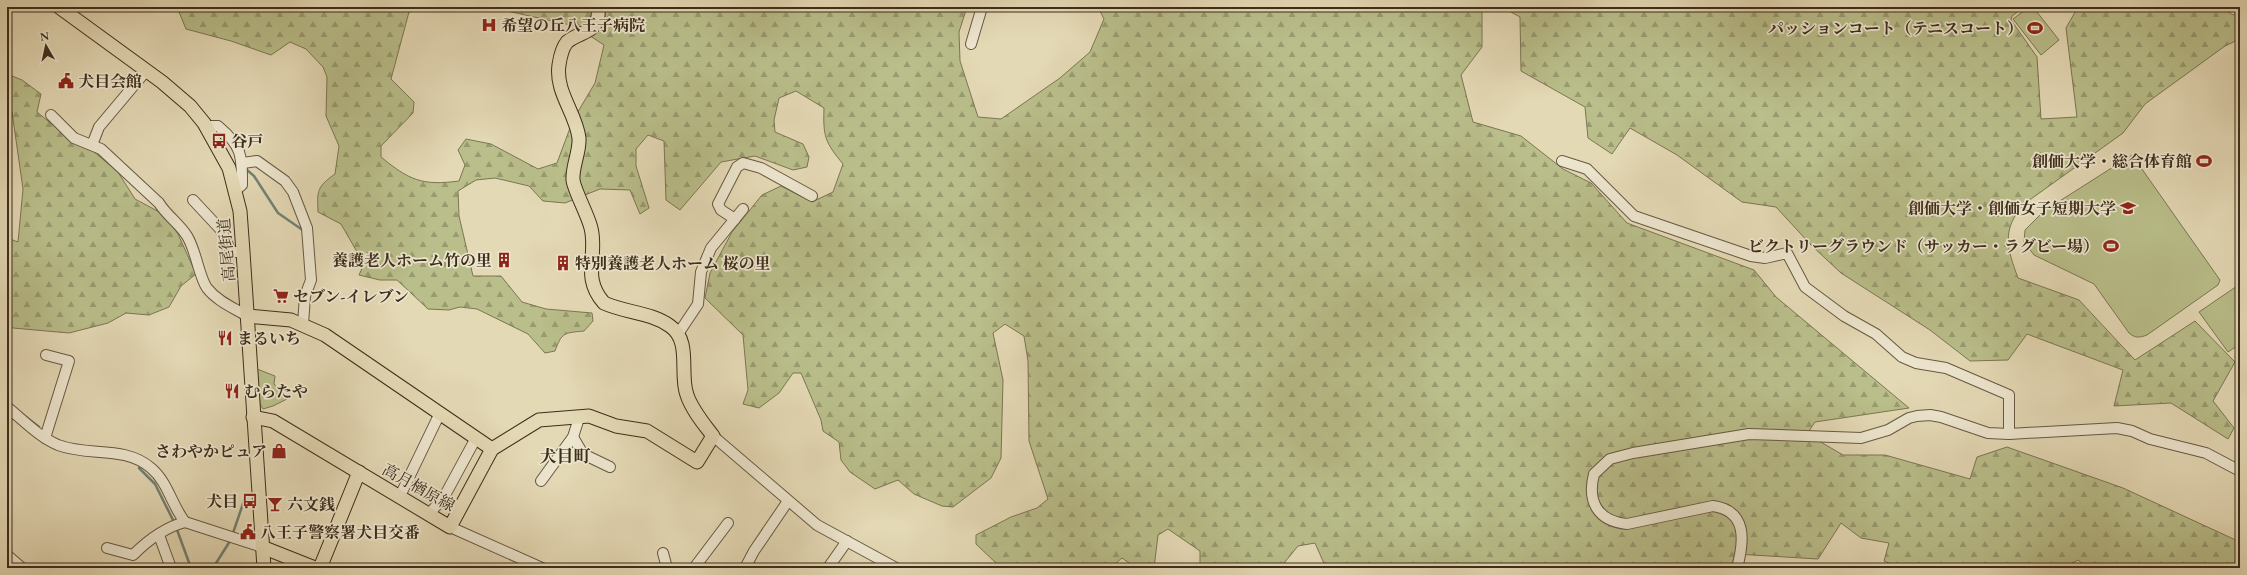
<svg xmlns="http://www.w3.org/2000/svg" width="2247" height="575" viewBox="0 0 2247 575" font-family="'EB Garamond','Noto Serif JP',serif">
	<defs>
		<pattern id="forest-firs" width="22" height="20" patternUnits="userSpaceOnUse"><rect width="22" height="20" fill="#b9be8a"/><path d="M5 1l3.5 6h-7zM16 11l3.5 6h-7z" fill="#989b70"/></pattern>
	</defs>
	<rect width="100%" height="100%" fill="#e4d9b5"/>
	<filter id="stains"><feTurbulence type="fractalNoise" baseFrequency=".005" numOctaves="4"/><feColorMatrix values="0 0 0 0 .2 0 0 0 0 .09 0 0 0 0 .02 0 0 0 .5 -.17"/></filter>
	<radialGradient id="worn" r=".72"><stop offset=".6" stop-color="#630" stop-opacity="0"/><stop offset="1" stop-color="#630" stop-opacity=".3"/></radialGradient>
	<!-- green -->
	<g fill="#b9be8a" stroke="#7b7652">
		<path d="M2029 7H2033L2059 40 2041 55 2013 19Z"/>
		<path d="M2132 155 2220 280 2218 285 2147 335C2139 338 2135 338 2129 333L2094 284 2034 255 2024 242 2025 230 2044 211Z"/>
		<path d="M2240 284V344L2228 352 2199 312Z"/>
		<path d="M257 369 275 376 274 384 287 399 273 406 263 409 260 404Z"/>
	</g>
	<!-- forest -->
	<g fill="url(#forest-firs)" stroke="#7b7652">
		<path d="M177 7H437L409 12 391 79 414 102 413 113 381 146V157C409 180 422 186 459 181L465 165 458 150 466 139 491 144 538 169 557 163 573 120 595 83 604 45 575 26 489 7H967L959 32 960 61 978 117 1001 119 1060 78 1090 52 1104 19 1098 7H1482V47L1461 75 1473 122 1521 136 1563 169 1591 183 1627 223 1754 270 1776 297 1909 408 1815 422 1807 434 1843 455H1885L1970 479 1977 457 2007 447 2123 488 2240 542V568H2088L2078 560 2064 568H1900L1884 561 1889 543 1861 538 1841 523 1818 559 1736 554 1731 568H1326L1315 543 1298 546 1280 568H1195L1200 563V551L1168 529 1158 535 1154 568H1136L1122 558 1110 568H996V563L976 544V535L1011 517 1037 508 1048 499 1029 441 1028 361 1024 336 1005 324 993 333 1003 380 1001 458 991 478 953 507 942 506 914 494 898 480 875 489 850 472 841 460 839 442 823 431 821 420 801 373H793L779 393 759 408 743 404 748 390 743 335 705 298 710 273 732 232 762 195 781 186 812 202 833 192 843 164C825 142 823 137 824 108L796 91 779 98 774 120 775 132 803 144 809 157 807 167 793 170 755 156 721 162 680 210 666 200 664 141 648 135 636 149V166L649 208 640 214 630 190 600 189 565 203 543 201 529 186 495 178 476 180 458 191 459 216 473 276H501L522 302 546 309 592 313 593 321 584 331C564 333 562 332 555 351L545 353 528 334 477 309 460 307 449 310 428 309 397 280H380L359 275 364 264 341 224 318 212C317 190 317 187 335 174L339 146 326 116 327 77 323 67 306 49 290 42 271 55 231 41 186 29Z"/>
		<path d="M1502 7H2024L2012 16 2011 20 2037 57 2041 119 2077 117 2066 28 2078 7H2221L2233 15 2240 10V39L2225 46 2145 104 2123 133 2024 204C2001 230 2007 248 2018 278L2079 300 2135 360 2195 321 2235 362 2213 401 2234 428 2228 439 2171 403 2114 406 2123 370 2027 334 2008 360 1970 361 1930 330 1841 273 1811 245 1776 207 1742 202 1677 155 1630 128 1612 154 1588 138 1585 107 1521 71 1520 17Z"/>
		<path d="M7 74 22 80 41 94 37 112 70 139 87 146 118 172 135 199 165 215 178 234 196 274 181 286 169 307 149 315 126 313 108 323 69 333 13 328 7 325V238L18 242 23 189 12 112 7 111Z"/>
	</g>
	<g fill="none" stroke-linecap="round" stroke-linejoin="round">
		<!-- stream -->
		<g stroke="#728274" stroke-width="2.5">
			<path d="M247 170 254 176 278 213 304 231"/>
			<path d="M21 413 39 427"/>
			<path d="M139 468 155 484 174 522"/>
			<path d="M176 527 191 568"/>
			<path d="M233 533 246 495"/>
			<path d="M213 568 230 541"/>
		</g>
		<defs>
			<g id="minor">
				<path d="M971 44 982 7"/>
				<path d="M51 115 74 138 101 149 159 203C167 216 179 223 187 236 196 250 199 277 207 288 217 301 234 308 247 316"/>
				<path d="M206 126H218C242 146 242 155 242 185L236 190"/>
				<path d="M92 145 99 127 146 71"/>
				<path d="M1562 161 1587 169 1634 216 1751 256 1765 258 1787 253 1805 287 1844 316 1876 334 1902 357 1916 363 1946 368 2009 395V434"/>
				<path d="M243 163 257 161 285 181 293 192 307 228 311 280 305 296 303 324"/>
				<path d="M193 200 221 230 231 252H243"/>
				<path d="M735 219 721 210 718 204 737 167 743 163 761 168 812 196"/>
				<path d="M678 334 698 304 701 272 711 248 743 209"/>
				<path d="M7 407C23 420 39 437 58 445 89 457 124 445 151 468 168 482 172 506 185 522L262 547"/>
				<path d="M713 436 817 525 896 568"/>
				<path d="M573 437 583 454 610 467"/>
				<path d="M45 438 69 361 46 355"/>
				<path d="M541 481 573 437 579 418"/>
				<path d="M400 496 440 413"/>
				<path d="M429 514 444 497 476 438"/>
				<path d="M450 527 542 568"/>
				<path d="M159 535 171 568"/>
				<path d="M107 548 133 555C147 541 166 527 185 522"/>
				<path d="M663 553 667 568"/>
				<path d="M7 555 22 568"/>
				<path d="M694 568 728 523"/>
				<path d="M745 568 754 551 788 501"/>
				<path d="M828 568 847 541"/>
				<path d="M1737 568C1744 542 1748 511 1713 506L1627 524C1597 521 1587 501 1594 474L1610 459 1633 453 1749 434 1861 438 1888 430 1909 418 1917 416 1930 415 1941 417 1988 433 2009 434 2117 428 2132 431 2150 439 2206 453 2240 471"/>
			</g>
			<g id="major">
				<path d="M59 7 162 82 190 106 204 123 229 168 240 211 243 252 264 568"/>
				<path d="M247 316 291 320 325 335 492 449"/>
				<path d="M253 417 273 421 450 527 492 449 539 420 589 416 616 426 647 431 697 462 713 436C704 424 692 410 687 395 679 374 692 341 670 326 650 312 626 313 604 303 581 277 598 256 591 228 588 215 574 190 573 180 572 166 580 152 579 138 576 113 555 92 559 65 560 58 562 48 567 42 581 30 601 34 598 7"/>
				<path d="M262 547 315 568"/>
				<path d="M320 568 359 472"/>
			</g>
		</defs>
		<!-- minor casing -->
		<use href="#minor" stroke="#675842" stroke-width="12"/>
		<!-- major casing -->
		<use href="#major" stroke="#3d2d1b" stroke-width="15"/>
		<!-- minor -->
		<use href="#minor" stroke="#ede6cf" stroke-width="10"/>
		<!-- major -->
		<use href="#major" stroke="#e4d9b5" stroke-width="13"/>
	</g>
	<!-- icons -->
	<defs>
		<symbol id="hospital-bare" viewBox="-9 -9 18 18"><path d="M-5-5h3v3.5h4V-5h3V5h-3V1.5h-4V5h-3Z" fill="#8f2418" stroke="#ede6cf" stroke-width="2.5" paint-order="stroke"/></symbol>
		<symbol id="stadium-bare" viewBox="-9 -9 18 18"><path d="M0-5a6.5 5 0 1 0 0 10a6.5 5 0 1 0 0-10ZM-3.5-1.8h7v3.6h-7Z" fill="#8f2418" stroke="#ede6cf" stroke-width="2.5" paint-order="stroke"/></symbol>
		<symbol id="civic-bare" viewBox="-9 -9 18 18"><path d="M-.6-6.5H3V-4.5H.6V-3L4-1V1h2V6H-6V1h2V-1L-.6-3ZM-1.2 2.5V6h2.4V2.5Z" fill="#8f2418" stroke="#ede6cf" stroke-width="2.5" paint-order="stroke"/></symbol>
		<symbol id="bus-bare" viewBox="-9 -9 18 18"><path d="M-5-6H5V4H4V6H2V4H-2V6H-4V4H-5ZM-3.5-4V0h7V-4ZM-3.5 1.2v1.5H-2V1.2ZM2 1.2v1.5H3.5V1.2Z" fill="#8f2418" stroke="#ede6cf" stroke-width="2.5" paint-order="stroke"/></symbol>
		<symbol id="university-bare" viewBox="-9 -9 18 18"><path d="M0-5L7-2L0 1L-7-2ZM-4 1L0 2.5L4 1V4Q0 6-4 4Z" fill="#8f2418" stroke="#ede6cf" stroke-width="2.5" paint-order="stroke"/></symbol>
		<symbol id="building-bare" viewBox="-9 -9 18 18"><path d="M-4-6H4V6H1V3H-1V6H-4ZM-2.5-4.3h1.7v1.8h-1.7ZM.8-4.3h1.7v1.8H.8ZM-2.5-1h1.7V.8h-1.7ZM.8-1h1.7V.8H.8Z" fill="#8f2418" stroke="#ede6cf" stroke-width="2.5" paint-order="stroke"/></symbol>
		<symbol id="supermarket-bare" viewBox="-9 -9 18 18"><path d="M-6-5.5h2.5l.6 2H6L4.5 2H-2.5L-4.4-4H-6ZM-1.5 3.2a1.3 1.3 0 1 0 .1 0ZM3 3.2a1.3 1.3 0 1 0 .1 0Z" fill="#8f2418" stroke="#ede6cf" stroke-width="2.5" paint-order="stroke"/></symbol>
		<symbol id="restaurant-bare" viewBox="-9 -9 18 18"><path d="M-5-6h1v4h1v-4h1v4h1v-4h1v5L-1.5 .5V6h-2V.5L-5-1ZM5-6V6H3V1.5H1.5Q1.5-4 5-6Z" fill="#8f2418" stroke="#ede6cf" stroke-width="2.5" paint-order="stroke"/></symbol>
		<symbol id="shop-bare" viewBox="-9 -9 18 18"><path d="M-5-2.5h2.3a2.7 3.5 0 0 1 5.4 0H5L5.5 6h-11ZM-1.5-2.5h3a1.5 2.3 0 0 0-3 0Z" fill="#8f2418" stroke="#ede6cf" stroke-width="2.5" paint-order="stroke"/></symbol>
		<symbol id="bar-bare" viewBox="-9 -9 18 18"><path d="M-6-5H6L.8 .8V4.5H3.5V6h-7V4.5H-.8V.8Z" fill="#8f2418" stroke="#ede6cf" stroke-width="2.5" paint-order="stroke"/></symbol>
	</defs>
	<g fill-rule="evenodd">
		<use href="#hospital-bare" x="478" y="14" width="22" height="22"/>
		<use href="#stadium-bare" x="2024" y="17" width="22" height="22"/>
		<use href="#civic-bare" x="55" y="70" width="22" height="22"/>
		<use href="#bus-bare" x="208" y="130" width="22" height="22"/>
		<use href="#stadium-bare" x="2193" y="150" width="22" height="22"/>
		<use href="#university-bare" x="2117" y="197" width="22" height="22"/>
		<use href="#stadium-bare" x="2100" y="235" width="22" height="22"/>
		<use href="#building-bare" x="493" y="249" width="22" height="22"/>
		<use href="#building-bare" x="552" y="252" width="22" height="22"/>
		<use href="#supermarket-bare" x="270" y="285" width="22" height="22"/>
		<use href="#restaurant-bare" x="214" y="327" width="22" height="22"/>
		<use href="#restaurant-bare" x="221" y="380" width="22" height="22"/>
		<use href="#shop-bare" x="268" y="440" width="22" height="22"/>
		<use href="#bus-bare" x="239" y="490" width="22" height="22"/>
		<use href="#bar-bare" x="264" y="493" width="22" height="22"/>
		<use href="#civic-bare" x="237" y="521" width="22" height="22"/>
	</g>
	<g text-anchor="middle" stroke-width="3.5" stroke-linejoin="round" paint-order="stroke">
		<!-- poi labels -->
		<g font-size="16" font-weight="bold" fill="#3d2d1b" stroke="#ede6cf" text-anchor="start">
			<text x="501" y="31">希望の丘八王子病院</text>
			<text x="2023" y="34" text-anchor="end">パッションコート（テニスコート）</text>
			<text x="78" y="87">犬目会館</text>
			<text x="231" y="147">谷戸</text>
			<text x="2192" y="167" text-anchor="end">創価大学・総合体育館</text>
			<text x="2116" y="214" text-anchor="end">創価大学・創価女子短期大学</text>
			<text x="2099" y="252" text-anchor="end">ビクトリーグラウンド（サッカー・ラグビー場）</text>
			<text x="492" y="266" text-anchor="end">養護老人ホーム竹の里</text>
			<text x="575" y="269">特別養護老人ホーム 桜の里</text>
			<text x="293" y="302">セブン-イレブン</text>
			<text x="237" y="344">まるいち</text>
			<text x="244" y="397">むらたや</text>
			<text x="267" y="457" text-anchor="end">さわやかピュア</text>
			<text x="238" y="507" text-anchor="end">犬目</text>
			<text x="287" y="510">六文銭</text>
			<text x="260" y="538">八王子警察署犬目交番</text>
		</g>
		<!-- street labels -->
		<g font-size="16" fill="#3d2d1b" stroke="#ede6cf">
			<text transform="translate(226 250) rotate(-95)" y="6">高尾街道</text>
			<text transform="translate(419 487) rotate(29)" y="6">高月楢原線</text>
		</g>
		<!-- neighbourhood labels -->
		<g font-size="17" font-weight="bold" fill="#3d2d1b" stroke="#ede6cf">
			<text x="565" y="462">犬目町</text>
		</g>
	</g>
	<!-- margin -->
	<rect width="2247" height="575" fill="none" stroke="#e4d9b5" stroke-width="24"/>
	<rect x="8" y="8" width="2231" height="559" fill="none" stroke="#3d2d1b" stroke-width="2"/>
	<rect x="12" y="12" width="2223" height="551" fill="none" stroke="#3d2d1b"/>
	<!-- north arrow -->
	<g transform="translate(46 46) rotate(351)" stroke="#ede6cf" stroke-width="3" paint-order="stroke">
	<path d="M0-3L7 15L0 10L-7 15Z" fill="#3d2d1b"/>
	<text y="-6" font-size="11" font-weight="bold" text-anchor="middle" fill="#3d2d1b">N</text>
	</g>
	<rect width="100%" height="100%" filter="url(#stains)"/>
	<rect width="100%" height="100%" fill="url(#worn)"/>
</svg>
